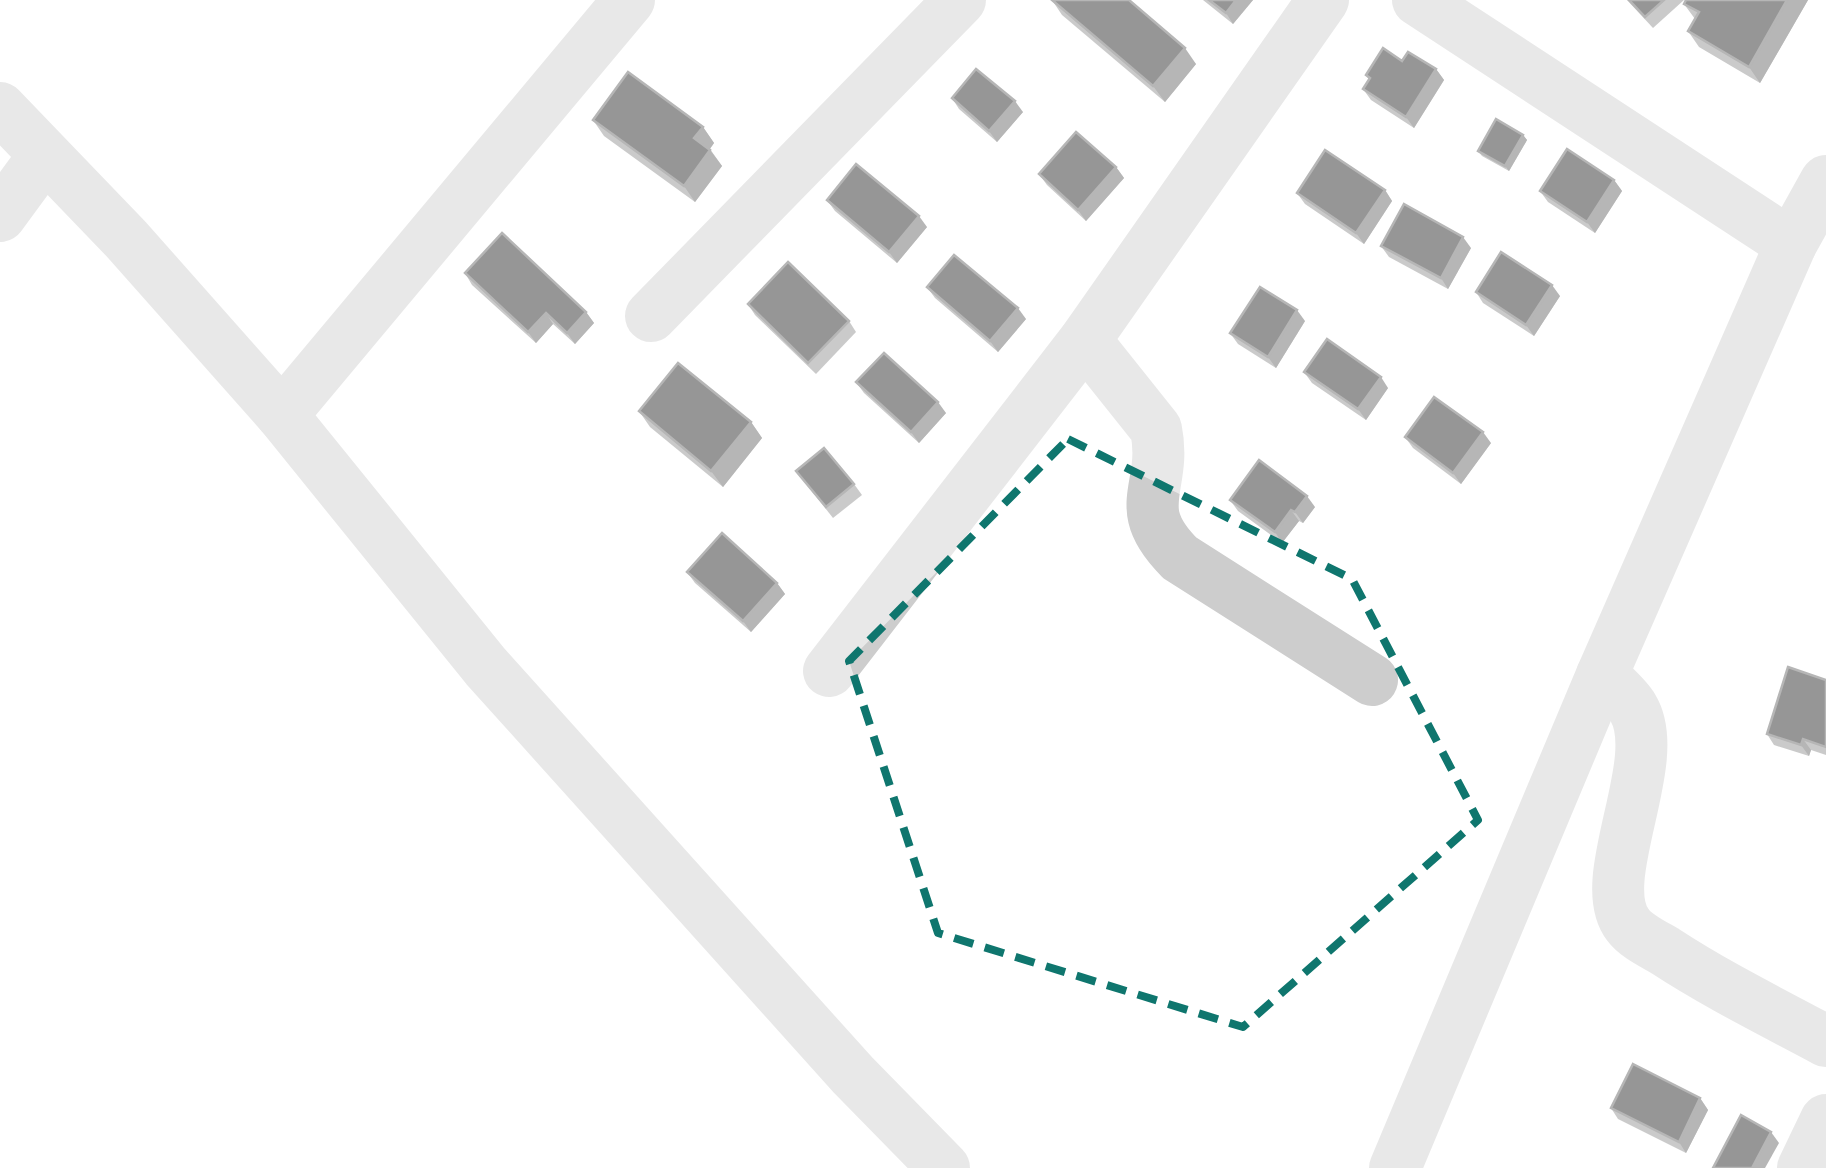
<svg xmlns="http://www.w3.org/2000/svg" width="1826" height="1168" viewBox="0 0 1826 1168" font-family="'Asap Condensed',sans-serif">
	<rect width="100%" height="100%" fill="#fff"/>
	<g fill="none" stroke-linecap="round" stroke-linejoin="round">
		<!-- minor -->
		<g stroke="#cdcdcd" stroke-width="52">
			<path d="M1418 0 1791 244"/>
			<path d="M0 108 126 239 282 415 486 667 853 1075 944 1168"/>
			<path d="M0 216 44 156"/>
			<path d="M651 316 960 0"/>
			<path d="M1085 340 1156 429C1168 489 1128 506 1180 558L1372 680"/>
			<path d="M282 415 629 0"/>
			<path d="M829 671 1085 340 1323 0"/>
			<path d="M1602 675C1612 685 1626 696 1633 708 1665 761 1593 880 1628 925 1636 936 1653 944 1665 951 1717 985 1772 1012 1826 1041"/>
			<path d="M1395 1168 1602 675 1791 244 1826 181"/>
			<path d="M1803 1168 1826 1120"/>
		</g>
	</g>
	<!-- wall -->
	<g fill="#8b8b8b">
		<path d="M1052 0 1196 64 1165 102 1062 15Z"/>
		<path d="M1203 0H1253L1233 24Z"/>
		<path d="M1627 0H1684L1653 28Z"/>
		<path d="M1686 0H1808L1760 83 1699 47 1688 31 1695 19 1684 4Z"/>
		<path d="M1436 69 1444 80 1414 128 1371 100 1363 89 1369 80 1366 75Z"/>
		<path d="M952 98 1023 112 997 142 959 109Z"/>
		<path d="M593 120 703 127 714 143 710 149 722 166 695 202 604 136Z"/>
		<path d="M1523 135 1527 140 1509 171 1482 156 1478 151Z"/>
		<path d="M1116 167 1124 178 1086 221 1047 185 1039 174Z"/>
		<path d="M1614 180 1622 191 1595 233 1548 202 1540 191Z"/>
		<path d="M1385 190 1392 201 1364 244 1305 204 1297 193Z"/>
		<path d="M827 200 927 227 897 263 835 211Z"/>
		<path d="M1381 246 1471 248 1448 289 1389 257Z"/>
		<path d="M465 273 586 312 594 323 575 344 553 324 536 343 472 285Z"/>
		<path d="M927 287 1026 319 998 352 935 298Z"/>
		<path d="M1476 292 1560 296 1534 336 1483 303Z"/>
		<path d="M748 304 849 321 856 332 816 374 755 315Z"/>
		<path d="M1305 321 1276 368 1238 344 1230 333Z"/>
		<path d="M1304 372 1388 388 1366 420 1312 383Z"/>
		<path d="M856 382 946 413 919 443 864 393Z"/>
		<path d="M639 411 751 422 762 438 723 487 650 427Z"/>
		<path d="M1405 437 1491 443 1461 484 1413 448Z"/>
		<path d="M796 471 854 484 862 495 833 518Z"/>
		<path d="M1230 500 1315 507 1303 523 1299 521 1282 543 1238 511Z"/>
		<path d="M687 572 777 583 785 594 751 632 695 583Z"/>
		<path d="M1826 680V755L1811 750 1809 756 1774 745 1767 734Z"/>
		<path d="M1700 1098 1708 1110 1686 1153 1618 1119 1611 1108Z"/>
	</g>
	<!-- shaded-wall -->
	<g fill="#5d5d5d">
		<path d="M1236 0H1253L1233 24 1226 13Z"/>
		<path d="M1787 0H1808L1760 83 1749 67Z"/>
		<path d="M1185 48 1196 64 1165 102 1153 86Z"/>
		<path d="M1436 69 1444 80 1414 128 1406 117Z"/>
		<path d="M1015 101 1023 112 997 142 989 131Z"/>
		<path d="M703 127 714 143 706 154 694 138Z"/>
		<path d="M1523 135 1527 140 1509 171 1505 166Z"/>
		<path d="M710 150 722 166 695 202 684 186Z"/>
		<path d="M1116 167 1124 178 1086 221 1078 210Z"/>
		<path d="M1614 180 1622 191 1595 233 1587 222Z"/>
		<path d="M1385 190 1392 201 1364 244 1356 233Z"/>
		<path d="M919 216 927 227 897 263 889 252Z"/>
		<path d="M1463 237 1471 248 1448 289 1441 278Z"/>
		<path d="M1552 285 1560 296 1534 336 1526 325Z"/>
		<path d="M1018 308 1026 319 998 352 990 341Z"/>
		<path d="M1297 310 1305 321 1276 368 1268 357Z"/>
		<path d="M586 312 594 323 575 344 567 333Z"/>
		<path d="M546 313 553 324 536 343 528 332Z"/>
		<path d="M1381 377 1388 388 1366 420 1358 409Z"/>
		<path d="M938 402 946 413 919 443 911 432Z"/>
		<path d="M751 422 762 438 723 487 711 471Z"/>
		<path d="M1483 432 1491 443 1461 484 1453 473Z"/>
		<path d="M1307 496 1315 507 1303 523 1295 512Z"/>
		<path d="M1291 510 1299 521 1282 543 1275 532Z"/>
		<path d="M777 583 785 594 751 632 743 621Z"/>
		<path d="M1803 739 1811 750 1809 756 1801 745Z"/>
		<path d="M1700 1098 1708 1110 1686 1153 1679 1142Z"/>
		<path d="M1771 1132 1779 1143 1765 1168H1752Z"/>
	</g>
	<!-- building -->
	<g fill="#171717" stroke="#5d5d5d" stroke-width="2.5">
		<path d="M1052 0H1129L1185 48 1153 86Z"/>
		<path d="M1209 0H1236L1226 13Z"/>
		<path d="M1629 0H1664L1645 17Z"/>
		<path d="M1686 0H1787L1749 67 1688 31 1699 12 1684 4Z"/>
		<path d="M1383 48 1402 61 1408 52 1436 69 1406 117 1363 89 1370 78 1366 75Z"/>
		<path d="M976 69 1015 101 989 131 952 98Z"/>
		<path d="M628 72 703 127 694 138 710 150 684 186 593 120Z"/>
		<path d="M1496 119 1523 135 1505 166 1478 151Z"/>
		<path d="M1076 132 1116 167 1078 210 1039 174Z"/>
		<path d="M1567 149 1614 180 1587 222 1540 191Z"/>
		<path d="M1325 150 1385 190 1356 233 1297 193Z"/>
		<path d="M856 164 919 216 889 252 827 200Z"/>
		<path d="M1404 204 1463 237 1441 278 1381 246Z"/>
		<path d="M502 233 586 312 567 333 546 313 528 332 465 273Z"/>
		<path d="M1501 252 1552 285 1526 325 1476 292Z"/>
		<path d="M954 255 1018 308 990 341 927 287Z"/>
		<path d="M788 262 849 321 808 363 748 304Z"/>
		<path d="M1260 287 1297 310 1268 357 1230 333Z"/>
		<path d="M1327 339 1381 377 1358 409 1304 372Z"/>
		<path d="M884 353 938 402 911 432 856 382Z"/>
		<path d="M678 363 751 422 711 471 639 411Z"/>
		<path d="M1434 397 1483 432 1453 473 1405 437Z"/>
		<path d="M824 448 854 484 826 507 796 471Z"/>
		<path d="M1259 460 1307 496 1295 512 1291 510 1275 532 1230 500Z"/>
		<path d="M722 533 777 583 743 621 687 572Z"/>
		<path d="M1788 667 1826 680V747L1803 739 1801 745 1767 734Z"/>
		<path d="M1633 1064 1700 1098 1679 1142 1611 1108Z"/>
		<path d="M1741 1115 1771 1132 1752 1168H1713Z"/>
	</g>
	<!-- marked area -->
	<path d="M0 0H1826V1168H0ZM1068 439 1352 579 1478 820 1243 1027 938 933 849 661Z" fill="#fff" fill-opacity=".55" fill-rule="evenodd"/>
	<path fill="none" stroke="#0f766e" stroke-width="8" stroke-dasharray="20 12" stroke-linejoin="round" d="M1068 439 1352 579 1478 820 1243 1027 938 933 849 661Z"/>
</svg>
